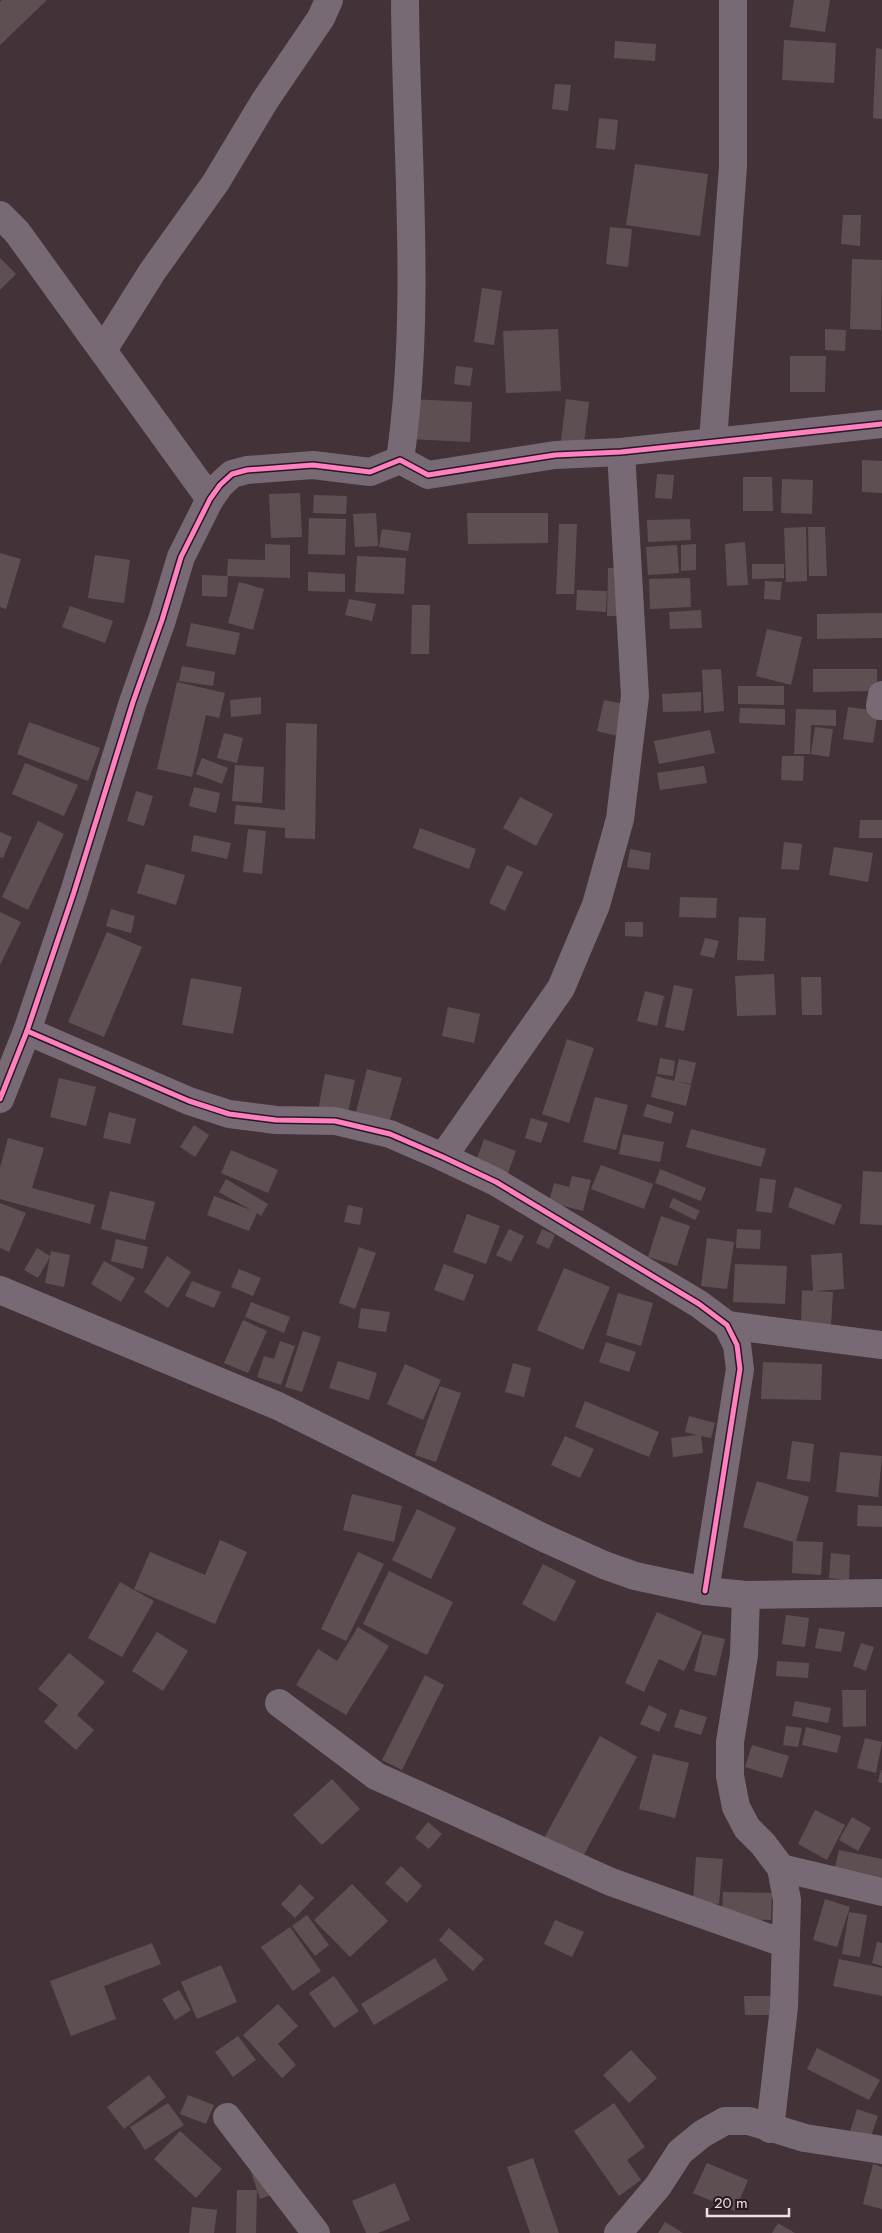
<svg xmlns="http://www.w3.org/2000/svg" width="882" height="2233" viewBox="0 0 882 2233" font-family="Jost,sans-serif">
	<rect width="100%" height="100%" fill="#433338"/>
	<!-- building -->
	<g fill="#5e5052">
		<path d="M2 0H47L0 45V2Z"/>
		<path d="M794 0H830L825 32 790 27Z"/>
		<path d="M784 40 836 43 834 83 782 80Z"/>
		<path d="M615 41 656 44 655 61 614 58Z"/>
		<path d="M876 48 882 49V119L873 118Z"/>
		<path d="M555 84 571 85 568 111 552 109Z"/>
		<path d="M599 118 618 120 615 150 596 148Z"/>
		<path d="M635 164 708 174 700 236 626 225Z"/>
		<path d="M843 215H861L860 246 841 244Z"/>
		<path d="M610 227 632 229 628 267 606 264Z"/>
		<path d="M0 258 16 274 0 290Z"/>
		<path d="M852 259 882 260 881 330 850 329Z"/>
		<path d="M482 288 502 291 494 345 474 342Z"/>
		<path d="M558 329 561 391 506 393 503 331Z"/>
		<path d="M825 329 846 330 845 351 825 350Z"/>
		<path d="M790 356H826L825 392H790Z"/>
		<path d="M456 366 473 368 470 386 454 384Z"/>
		<path d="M410 399 472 402 470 442 408 439Z"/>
		<path d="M566 399 589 402 584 443 561 441Z"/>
		<path d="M862 460 882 461V493L862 492Z"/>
		<path d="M657 474 674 475 672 499 655 498Z"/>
		<path d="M743 477H772L773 511H743Z"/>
		<path d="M782 479 813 480 812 514 781 513Z"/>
		<path d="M300 493 302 537 271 538 269 494Z"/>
		<path d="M314 495 347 496 346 514 313 513Z"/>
		<path d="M376 513 378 546 355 547 353 514Z"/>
		<path d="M467 513H548V543L468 544Z"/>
		<path d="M309 518 346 519 345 555 308 554Z"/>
		<path d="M690 519 691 540 648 542 647 520Z"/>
		<path d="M559 524H577L574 594H556Z"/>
		<path d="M806 527 807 581 786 582 784 528Z"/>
		<path d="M808 527H825L827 576H809Z"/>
		<path d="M382 529 411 533 408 551 379 547Z"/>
		<path d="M745 542 748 585 727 586 725 544Z"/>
		<path d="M265 544 290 545V578L228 576 227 597 202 596V575L227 576 228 559 265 560Z"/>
		<path d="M696 544V570L681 571V545Z"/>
		<path d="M677 545 679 573 648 575 646 547Z"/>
		<path d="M0 553 21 559 6 609 0 607Z"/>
		<path d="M95 555 130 560 124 603 88 598Z"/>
		<path d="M357 556 406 558 404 594 355 592Z"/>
		<path d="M752 564H784V578L752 579Z"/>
		<path d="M608 568H625L624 616H607Z"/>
		<path d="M308 572 345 574V592L308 591Z"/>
		<path d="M690 578 691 607 650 609 649 579Z"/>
		<path d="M765 581 782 582 780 600 764 599Z"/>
		<path d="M239 582 264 589 253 630 228 623Z"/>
		<path d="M577 590 607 591 606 612 576 610Z"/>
		<path d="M349 599 376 604 372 621 345 615Z"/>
		<path d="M412 605H430L429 654H411Z"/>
		<path d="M70 606 113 621 105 643 62 627Z"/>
		<path d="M701 610 702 628 670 629 669 612Z"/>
		<path d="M882 613V638L817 639V614Z"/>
		<path d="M191 623 240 633 235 655 186 646Z"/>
		<path d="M767 629 802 637 791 685 756 676Z"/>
		<path d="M182 666 215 672 213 686 179 681Z"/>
		<path d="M721 669 724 711 704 713 702 670Z"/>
		<path d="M813 669H877V691L813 692Z"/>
		<path d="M177 682 225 693 219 718 206 715 192 777 157 769Z"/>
		<path d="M738 686H784V705L738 704Z"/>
		<path d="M701 692V711L663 712 662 694Z"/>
		<path d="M261 697V714L231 717 230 700Z"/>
		<path d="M604 700 624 704 617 736 597 731Z"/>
		<path d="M848 707 878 711 873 743 843 739Z"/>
		<path d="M740 708 785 709V725L739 723Z"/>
		<path d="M796 709 836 710V726L811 725 810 754H794Z"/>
		<path d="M29 722 100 748 88 781 17 754Z"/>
		<path d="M286 723 317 724 315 839 285 838V828L234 824 236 805 285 810Z"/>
		<path d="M815 727 833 729 829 757 811 754Z"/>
		<path d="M710 730 715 753 659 764 654 741Z"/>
		<path d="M224 733 243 738 237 763 217 758Z"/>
		<path d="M782 756H804L803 781 781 780Z"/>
		<path d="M202 758 228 768 222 784 196 774Z"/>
		<path d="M25 763 78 785 64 816 12 794Z"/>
		<path d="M235 765 264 767 262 803 232 801Z"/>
		<path d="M704 766 707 783 660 790 657 773Z"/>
		<path d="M194 787 220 793 216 813 189 806Z"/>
		<path d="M136 791 153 796 144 826 127 821Z"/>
		<path d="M520 797 553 814 536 846 503 828Z"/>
		<path d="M860 820H882V838H859Z"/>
		<path d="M38 821 64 834 28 910 2 897Z"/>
		<path d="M420 828 476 849 469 869 413 848Z"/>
		<path d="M248 829 266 831 262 874 243 872Z"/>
		<path d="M0 832 12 837 3 858 0 857Z"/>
		<path d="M194 835 231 843 227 859 191 851Z"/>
		<path d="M784 842 802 844 799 870 781 869Z"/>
		<path d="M834 847 873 853 868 882 829 875Z"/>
		<path d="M630 849 651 853 649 870 627 867Z"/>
		<path d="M146 864 185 875 176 905 137 893Z"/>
		<path d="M507 865 523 872 505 911 489 903Z"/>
		<path d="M680 897 717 898 716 918 679 917Z"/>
		<path d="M111 909 135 916 131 933 106 926Z"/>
		<path d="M0 912 21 922 0 965Z"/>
		<path d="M739 917 766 918 764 961 737 960Z"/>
		<path d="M625 922H643V937L625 936Z"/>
		<path d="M107 932 142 947 104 1037 68 1022Z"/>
		<path d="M705 938 719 941 714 958 700 955Z"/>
		<path d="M774 974 776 1015 737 1016 735 976Z"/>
		<path d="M801 977H821L822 1015H802Z"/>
		<path d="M191 978 242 987 233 1034 182 1025Z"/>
		<path d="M674 985 693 989 684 1031 665 1027Z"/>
		<path d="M645 991 664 996 657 1026 637 1021Z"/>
		<path d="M448 1007 480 1014 474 1043 442 1036Z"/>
		<path d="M567 1039 594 1048 569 1123 542 1114Z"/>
		<path d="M660 1058 675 1061 673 1076 657 1074Z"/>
		<path d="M679 1059 696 1063 691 1084 677 1081 691 1085 686 1106 651 1097 656 1076 674 1081Z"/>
		<path d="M367 1069 402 1078 390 1120 356 1112Z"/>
		<path d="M325 1074 355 1080 347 1117 318 1111Z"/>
		<path d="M59 1078 96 1087 86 1126 50 1117Z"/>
		<path d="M595 1097 628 1105 616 1150 583 1142Z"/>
		<path d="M647 1104 674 1112 671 1124 643 1116Z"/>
		<path d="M109 1112 136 1119 130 1144 103 1138Z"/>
		<path d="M531 1118 548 1123 541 1143 525 1138Z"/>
		<path d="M194 1125 209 1135 195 1157 180 1147Z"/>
		<path d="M691 1129 766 1149 761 1167 686 1147Z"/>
		<path d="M623 1134 664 1142 660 1162 619 1154Z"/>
		<path d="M8 1138 44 1148 32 1188 95 1205 90 1224 0 1199V1168Z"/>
		<path d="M484 1139 516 1151 507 1176 475 1164Z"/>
		<path d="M231 1150 278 1170 268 1193 221 1173Z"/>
		<path d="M601 1165 653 1184 644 1209 591 1189Z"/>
		<path d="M660 1169 706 1188 701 1201 655 1183Z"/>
		<path d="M863 1171 882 1172V1225L860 1224Z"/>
		<path d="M572 1176 591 1180 583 1211 549 1202 554 1183 569 1187Z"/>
		<path d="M760 1178 776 1180 772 1213 756 1211Z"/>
		<path d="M226 1179 268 1204 261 1216 257 1213 249 1231 207 1215 214 1196 251 1210 219 1192Z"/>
		<path d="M795 1187 842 1205 834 1225 788 1207Z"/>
		<path d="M110 1191 155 1202 145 1240 101 1229Z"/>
		<path d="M673 1198 700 1211 695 1220 669 1207Z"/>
		<path d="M0 1203 26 1213 9 1252 0 1248Z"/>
		<path d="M348 1205 363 1208 360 1225 344 1222Z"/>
		<path d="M467 1214 500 1226 486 1264 453 1252Z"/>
		<path d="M661 1216 690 1226 677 1266 648 1257Z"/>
		<path d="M509 1229 524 1236 511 1262 496 1255Z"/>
		<path d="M542 1229 555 1235 549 1249 536 1243Z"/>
		<path d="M737 1229 761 1230 760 1249 736 1248Z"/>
		<path d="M707 1238 734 1242 727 1289 701 1286Z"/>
		<path d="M116 1239 148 1247 143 1269 111 1261Z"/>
		<path d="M359 1247 376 1253 355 1309 339 1303Z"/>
		<path d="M37 1248 50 1256 51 1251 70 1255 64 1287 45 1283 50 1257 38 1278 24 1270Z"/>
		<path d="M842 1253 844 1289 815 1291 833 1292 831 1326 801 1324 802 1290 813 1291 811 1255Z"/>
		<path d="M167 1256 191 1272 168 1308 144 1292Z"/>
		<path d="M104 1261 135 1278 121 1302 91 1284Z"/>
		<path d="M444 1264 474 1275 464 1301 434 1290Z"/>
		<path d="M735 1264 787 1266 785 1304 733 1302Z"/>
		<path d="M564 1268 610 1287 583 1350 537 1330Z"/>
		<path d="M239 1269 261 1278 253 1296 231 1287Z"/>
		<path d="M192 1281 221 1292 214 1308 185 1296Z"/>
		<path d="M618 1293 653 1303 641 1346 606 1335Z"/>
		<path d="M251 1302 290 1317 284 1333 245 1317Z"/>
		<path d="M361 1308 390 1312 386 1332 358 1328Z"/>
		<path d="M243 1320 267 1331 248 1373 224 1363Z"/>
		<path d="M303 1331 321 1337 302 1392 285 1387Z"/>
		<path d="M280 1341 295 1346 281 1385 257 1377 264 1356 274 1359Z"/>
		<path d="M606 1342 636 1352 629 1372 599 1362Z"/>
		<path d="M338 1361 377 1373 369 1400 329 1388Z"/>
		<path d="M763 1362 822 1364 821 1400 761 1399Z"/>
		<path d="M513 1363 531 1368 524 1397 505 1392Z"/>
		<path d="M405 1364 441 1380 423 1420 387 1404Z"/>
		<path d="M440 1386 461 1393 436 1462 415 1455Z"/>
		<path d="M585 1401 659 1432 649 1457 575 1427Z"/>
		<path d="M689 1416 715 1423 711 1438 701 1436 703 1453 673 1457 671 1438 697 1435 685 1432Z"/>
		<path d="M565 1436 594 1449 580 1478 551 1465Z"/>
		<path d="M792 1441 814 1444 810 1482 787 1479Z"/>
		<path d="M840 1452 882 1456 878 1497 836 1492Z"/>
		<path d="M757 1481 809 1497 796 1541 823 1542 821 1575 792 1573 793 1542 743 1527Z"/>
		<path d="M352 1494 402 1506 394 1542 343 1530Z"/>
		<path d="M858 1505 882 1506V1527L857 1526Z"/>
		<path d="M417 1509 456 1528 431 1579 392 1560Z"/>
		<path d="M220 1540 247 1552 215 1624 134 1589 150 1552 205 1575Z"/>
		<path d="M358 1552 384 1564 346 1641 321 1629Z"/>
		<path d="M831 1553 850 1555 849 1580 829 1578Z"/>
		<path d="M543 1564 576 1581 555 1622 522 1604Z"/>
		<path d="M389 1571 453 1602 427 1655 363 1624Z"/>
		<path d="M120 1582 154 1601 122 1657 88 1638Z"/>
		<path d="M657 1612 702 1632 684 1671 659 1659 644 1692 625 1683Z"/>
		<path d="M786 1615 809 1618 805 1647 782 1644Z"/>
		<path d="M358 1627 389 1646 346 1715 296 1685 318 1649 337 1661Z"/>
		<path d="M819 1628 845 1632 841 1652 815 1648Z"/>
		<path d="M157 1632 188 1651 163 1691 132 1671Z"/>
		<path d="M703 1634 725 1639 716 1676 694 1671Z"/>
		<path d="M861 1643 874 1647 866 1671 853 1666Z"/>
		<path d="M69 1653 105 1682 77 1715 94 1730 76 1750 44 1722 58 1705 38 1689Z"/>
		<path d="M777 1661 809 1663 808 1678 776 1676Z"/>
		<path d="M425 1675 444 1685 402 1770 382 1760Z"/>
		<path d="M842 1690H866V1726L843 1727Z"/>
		<path d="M795 1701 831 1708 828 1723 792 1716Z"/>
		<path d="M649 1705 667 1714 659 1732 640 1724Z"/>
		<path d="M680 1709 707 1717 701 1735 674 1727Z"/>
		<path d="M786 1726 802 1728 798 1747 783 1745Z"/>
		<path d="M806 1727 841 1736 837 1753 802 1745Z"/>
		<path d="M600 1736 637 1757 581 1860 543 1840Z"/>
		<path d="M865 1738 882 1742 876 1773 857 1768Z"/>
		<path d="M752 1745 789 1756 782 1778 745 1767Z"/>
		<path d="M653 1754 689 1763 675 1818 639 1809Z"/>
		<path d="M881 1770H882V1783L878 1782Z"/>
		<path d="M332 1779 360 1809 322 1845 293 1815Z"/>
		<path d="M815 1810 845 1825 827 1860 798 1844Z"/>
		<path d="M852 1817 871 1828 858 1851 839 1840Z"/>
		<path d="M428 1822 442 1834 429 1849 415 1838Z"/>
		<path d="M839 1850 882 1859V1877L835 1867Z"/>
		<path d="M696 1857 723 1859 719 1904 693 1902Z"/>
		<path d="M401 1866 422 1886 407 1903 385 1883Z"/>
		<path d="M300 1884 314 1898 295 1918 281 1904Z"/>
		<path d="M352 1884 388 1921 350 1957 314 1920Z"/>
		<path d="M723 1892 772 1893 771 1920 722 1919Z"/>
		<path d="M825 1899 850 1907 837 1947 813 1940Z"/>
		<path d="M849 1912 867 1915 860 1957 842 1954Z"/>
		<path d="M307 1915 329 1945 315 1956 292 1926Z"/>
		<path d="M555 1920 584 1932 572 1957 544 1944Z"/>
		<path d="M290 1927 321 1971 293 1991 261 1947Z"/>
		<path d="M449 1928 484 1959 473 1971 439 1940Z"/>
		<path d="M877 1942 882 1943V1966L872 1963Z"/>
		<path d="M152 1943 161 1964 104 1986 116 2019 71 2036 50 1981Z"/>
		<path d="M435 1958 448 1980 374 2025 361 2004Z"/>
		<path d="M839 1959 882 1968V1996L833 1986Z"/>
		<path d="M221 1965 237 2002 197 2019 181 1982Z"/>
		<path d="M334 1976 359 2011 334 2028 309 1993Z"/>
		<path d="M179 1990 191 2010 175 2020 162 1999Z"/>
		<path d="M744 1996H771V2015H745Z"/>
		<path d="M278 2004 298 2026 278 2044 296 2065 282 2078 243 2035Z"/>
		<path d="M238 2036 256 2060 233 2077 215 2052Z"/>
		<path d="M817 2048 880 2080 869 2100 807 2069Z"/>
		<path d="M631 2050 657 2078 629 2103 603 2075Z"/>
		<path d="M149 2075 166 2097 124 2129 107 2107Z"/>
		<path d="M188 2095 214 2105 206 2124 180 2114Z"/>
		<path d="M168 2103 184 2125 145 2150 130 2127Z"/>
		<path d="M614 2103 645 2147 627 2160 641 2180 619 2196 574 2131Z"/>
		<path d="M857 2109 878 2116 869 2142 849 2135Z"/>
		<path d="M180 2131 222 2169 196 2198 154 2159Z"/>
		<path d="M533 2158 559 2233H530L507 2167Z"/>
		<path d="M707 2163 748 2180 735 2211 693 2193Z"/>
		<path d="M873 2164 882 2167V2209L863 2204Z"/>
		<path d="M250 2169 279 2192 260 2199 257 2190 256 2233H236L237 2190H257Z"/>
		<path d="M395 2183 410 2220 378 2233H366L352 2201Z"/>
		<path d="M192 2207 217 2210 214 2233H189Z"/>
		<path d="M665 2222 683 2233H658Z"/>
		<path d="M778 2223 795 2233H772Z"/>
	</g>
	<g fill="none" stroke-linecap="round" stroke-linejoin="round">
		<!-- minor -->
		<g stroke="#786a74" stroke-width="28">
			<path d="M0 215 17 232 210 499"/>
			<path d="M103 350 152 272 216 182 264 102 321 18 329 0"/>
			<path d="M713 441 733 166V0"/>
			<path d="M400 460C422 308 406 153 405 0"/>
			<path d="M880 706 882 695"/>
			<path d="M27 1031 189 1101 229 1114 276 1120 335 1121 390 1134 443 1157 496 1182 699 1304 727 1325 737 1345 740 1369 705 1591"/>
			<path d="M0 1099 27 1031 74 892 133 702 162 620 181 557 210 499 220 485 232 474 247 470 313 465 370 472 400 460 428 475 555 455 621 452 882 424"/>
			<path d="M443 1157 561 988 596 905 620 819 635 696 621 452"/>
			<path d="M0 1290 278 1406 544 1538 604 1565 635 1576 705 1591 746 1595 882 1593"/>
			<path d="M727 1325 882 1345"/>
			<path d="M746 1595 744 1655 730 1742V1776L736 1807 747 1828 763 1844 781 1868 787 1900 784 2007 770 2129"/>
			<path d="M279 1703 376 1776 611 1882 786 1944"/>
			<path d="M781 1868 882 1892"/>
			<path d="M227 2117 316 2233"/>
			<path d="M618 2233 658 2186 680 2152 702 2134 725 2121H749L805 2138 882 2150"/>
		</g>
		<defs>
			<g id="cycleway">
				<path d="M27 1031 189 1101 229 1114 276 1120 335 1121 390 1134 443 1157 496 1182 699 1304 727 1325 737 1345 740 1369 705 1591"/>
				<path d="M0 1099 27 1031 74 892 133 702 162 620 181 557 210 499 220 485 232 474 247 470 313 465 370 472 400 460 428 475 555 455 621 452 882 424"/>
			</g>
		</defs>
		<!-- cycleway casing -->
		<use href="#cycleway" stroke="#27191e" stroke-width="8"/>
		<!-- cycleway -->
		<use href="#cycleway" stroke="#ff80c0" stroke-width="5"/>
	</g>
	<!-- scale -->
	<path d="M707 2208v8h82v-8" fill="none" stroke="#f1dde3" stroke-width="2.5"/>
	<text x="714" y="2208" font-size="15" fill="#f1dde3" stroke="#27191e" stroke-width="4" paint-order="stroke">20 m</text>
</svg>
